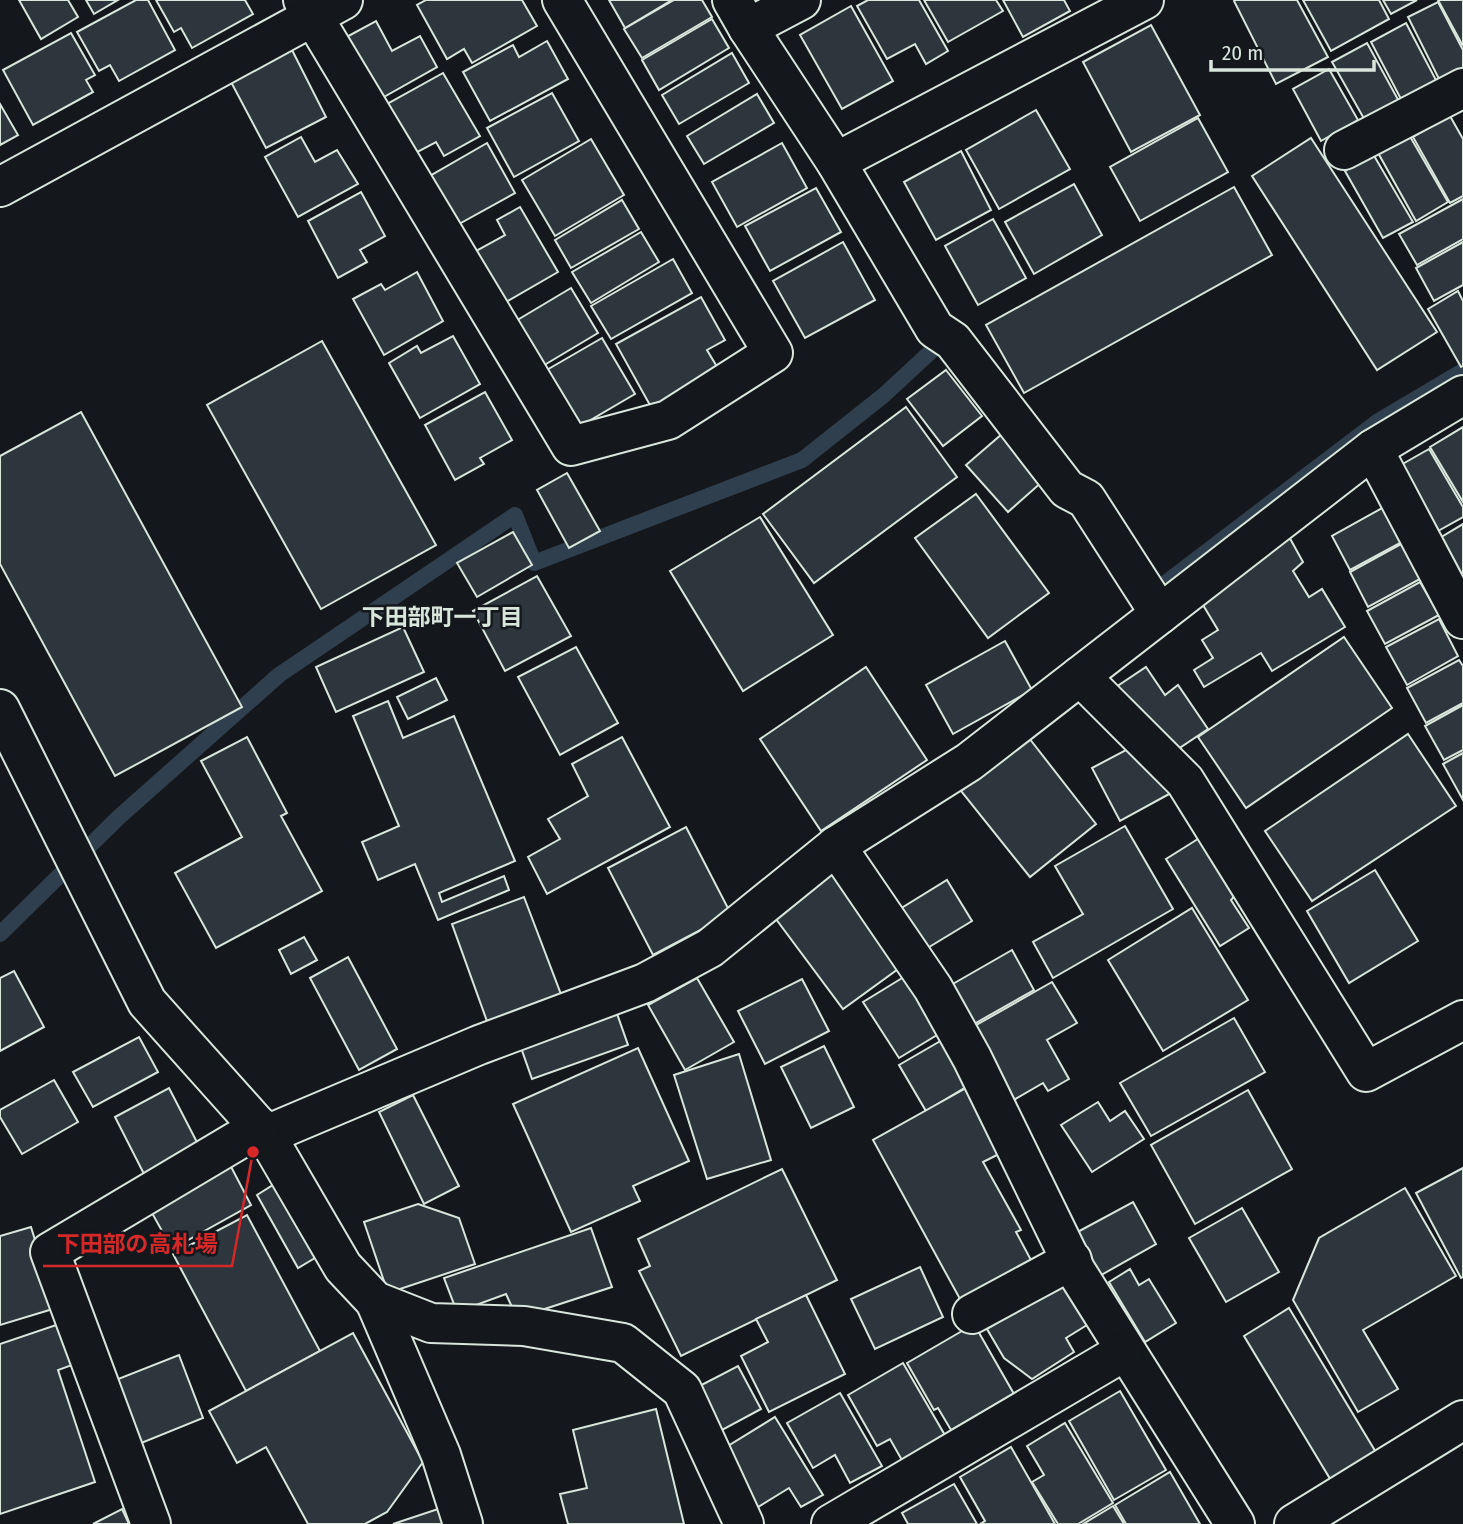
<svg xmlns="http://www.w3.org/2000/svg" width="1463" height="1524" viewBox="0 0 1463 1524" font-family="'Fira Sans Condensed','Noto Sans JP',sans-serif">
	<rect width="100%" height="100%" fill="#14181c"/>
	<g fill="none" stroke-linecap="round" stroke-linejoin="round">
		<!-- stream -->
		<g stroke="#2f3f4d" stroke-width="16">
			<path d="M1147 597 1377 422 1463 371"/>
			<path d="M0 934 119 817 279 675 515 515 534 563 802 460 884 395 939 344 945 352"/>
		</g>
	</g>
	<!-- building -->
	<g fill="#2c363c" stroke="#d8e6dc" stroke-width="2">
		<path d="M19 0H68L78 17 41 39Z"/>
		<path d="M86 0H118L94 14Z"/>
		<path d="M136 0H148L175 50 119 81 110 65 99 71 77 32Z"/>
		<path d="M156 0H245L253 14 192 48 181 28 174 32Z"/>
		<path d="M426 0H522L537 26 472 63 464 49 447 59 417 5Z"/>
		<path d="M609 0H672L625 28Z"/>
		<path d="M674 0H702L712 17 642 58 624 29Z"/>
		<path d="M868 0H919L948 51 926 64 915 44 887 59 857 6Z"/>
		<path d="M924 0H996L1003 11 948 42Z"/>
		<path d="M1003 0H1064L1070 11 1023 37Z"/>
		<path d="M1235 0H1297L1328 57 1276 84 1234 1Z"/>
		<path d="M1303 0H1379L1389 19 1331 51Z"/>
		<path d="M1383 0H1417L1391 14Z"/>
		<path d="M1438 0H1463V46Z"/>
		<path d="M1438 2 1463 50V69L1440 81 1408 17Z"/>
		<path d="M851 6 893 81 842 109 800 35Z"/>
		<path d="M712 19 729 48 659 90 642 60Z"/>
		<path d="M376 21 392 51 420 36 437 67 375 102 341 40Z"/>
		<path d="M1406 23 1437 82 1402 101 1371 42Z"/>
		<path d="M1151 25 1200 115 1131 152 1083 62Z"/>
		<path d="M71 33 95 75 86 80 93 92 33 125 3 70Z"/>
		<path d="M547 41 568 79 490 121 463 72 513 45 519 57Z"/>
		<path d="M1367 43 1401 105 1367 124 1332 62Z"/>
		<path d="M292 50 326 117 266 148 231 82Z"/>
		<path d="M732 53 749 83 679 124 662 95Z"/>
		<path d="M1329 69 1358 120 1321 141 1293 89Z"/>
		<path d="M443 73 480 136 444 156 436 142 408 157 380 108Z"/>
		<path d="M552 93 579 141 514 177 487 128Z"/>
		<path d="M757 94 774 123 704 164 687 136Z"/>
		<path d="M0 104 18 135 0 145Z"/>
		<path d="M1036 110 1070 169 999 209 966 150Z"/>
		<path d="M1450 116 1463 139V196L1450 203 1413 137Z"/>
		<path d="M1198 118 1228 172 1140 221 1110 167Z"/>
		<path d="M1408 133 1448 202 1416 221 1377 151Z"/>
		<path d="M301 137 315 162 337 150 358 184 298 217 265 157Z"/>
		<path d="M1311 138 1437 332 1377 370 1252 176Z"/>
		<path d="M591 139 624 195 555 236 522 180Z"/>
		<path d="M487 143 515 193 450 229 423 180Z"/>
		<path d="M782 143 807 188 737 227 712 182Z"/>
		<path d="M961 151 991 210 936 240 904 182Z"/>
		<path d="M1373 154 1413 222 1383 238 1345 171Z"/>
		<path d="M1074 184 1102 235 1034 274 1005 222Z"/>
		<path d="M1234 187 1272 255 1024 393 986 325Z"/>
		<path d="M816 188 841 232 770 271 745 226Z"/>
		<path d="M361 192 385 236 360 250 367 262 338 278 308 221Z"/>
		<path d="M1463 199V239L1417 265 1399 234Z"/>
		<path d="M622 200 639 229 571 268 555 240Z"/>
		<path d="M520 207 558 272 499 306 469 255 505 235 497 220Z"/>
		<path d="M993 219 1026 278 978 305 945 246Z"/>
		<path d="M641 232 659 262 591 303 572 272Z"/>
		<path d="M843 242 875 300 805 338 773 281Z"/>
		<path d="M1463 242V285L1434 301 1416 268Z"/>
		<path d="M673 259 692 293 611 339 591 306Z"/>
		<path d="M417 272 443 321 384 355 353 299 381 284 385 290Z"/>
		<path d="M571 288 598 333 536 370 509 325Z"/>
		<path d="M1458 291 1463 301V366L1461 367 1428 309Z"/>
		<path d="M701 297 725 340 707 350 719 370 651 407 616 344Z"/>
		<path d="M453 336 480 384 420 418 389 363 417 346 421 353Z"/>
		<path d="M602 338 635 394 570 432 538 375Z"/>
		<path d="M322 341 436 545 321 609 207 405Z"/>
		<path d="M946 370 982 416 943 446 907 399Z"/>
		<path d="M485 392 512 440 480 458 484 464 455 480 425 425Z"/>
		<path d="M906 407 957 477 814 583 763 514Z"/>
		<path d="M81 412 242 707 115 776 0 564V456Z"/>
		<path d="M1463 427V502L1430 447Z"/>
		<path d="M1002 434 1043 481 1008 512 966 465Z"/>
		<path d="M1429 449 1463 507V517L1438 531 1399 466Z"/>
		<path d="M567 473 600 531 569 548 537 490Z"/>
		<path d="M976 494 1049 593 988 638 915 538Z"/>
		<path d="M1384 507 1402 542 1350 570 1332 536Z"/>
		<path d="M760 517 833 635 743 691 670 571Z"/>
		<path d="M1463 524V581L1438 539Z"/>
		<path d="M513 532 532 565 477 597 457 563Z"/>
		<path d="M1287 533 1303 562 1293 571 1309 597 1322 589 1345 627 1272 671 1261 653 1204 687 1194 670 1213 658 1202 640 1218 630 1203 605Z"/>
		<path d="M1401 544 1420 579 1368 607 1350 572Z"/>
		<path d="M537 576 571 636 505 671 473 611Z"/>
		<path d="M1420 582 1439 615 1385 644 1367 611Z"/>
		<path d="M1439 619 1458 656 1407 685 1386 647Z"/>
		<path d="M403 627 424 672 336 712 316 667Z"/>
		<path d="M1344 637 1392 708 1246 808 1198 737Z"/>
		<path d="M1005 641 1032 690 953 734 926 685Z"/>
		<path d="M576 647 618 723 560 755 518 677Z"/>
		<path d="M1459 660 1463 666V703L1426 723 1407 688Z"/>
		<path d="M866 667 927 760 821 831 760 739Z"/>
		<path d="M1146 667 1165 695 1178 685 1208 729 1163 759 1116 687Z"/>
		<path d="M436 678 447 700 408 719 397 697Z"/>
		<path d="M388 701 403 738 454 716 515 861 439 893 442 902 504 876 509 890 438 920 415 864 378 880 362 842 399 826 353 716Z"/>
		<path d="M1463 705V750L1444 760 1425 726Z"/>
		<path d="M1408 734 1456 806 1312 901 1265 831Z"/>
		<path d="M247 737 287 813 281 816 322 891 216 948 175 873 242 837 201 761Z"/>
		<path d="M622 737 670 827 547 894 528 857 560 839 548 819 588 796 572 764Z"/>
		<path d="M1029 738 1096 824 1030 877 961 791Z"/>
		<path d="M1143 741 1171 793 1120 821 1092 768Z"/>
		<path d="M1463 753V800L1443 764Z"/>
		<path d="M1125 826 1173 909 1053 978 1033 942 1083 914 1055 866Z"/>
		<path d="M686 827 731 914 653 955 608 868Z"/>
		<path d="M1201 837 1237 893 1231 900 1249 928 1220 946 1166 859Z"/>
		<path d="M832 865 905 964 843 1009 770 911Z"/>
		<path d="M1375 870 1418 941 1349 983 1307 911Z"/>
		<path d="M947 880 972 921 921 952 895 912Z"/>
		<path d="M524 897 562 997 488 1024 452 924Z"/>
		<path d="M1192 908 1248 1000 1163 1051 1108 960Z"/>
		<path d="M304 937 317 960 291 974 279 950Z"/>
		<path d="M1012 950 1034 990 974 1024 951 985Z"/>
		<path d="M348 957 397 1049 359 1070 310 978Z"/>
		<path d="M14 971 44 1027 0 1051V978Z"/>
		<path d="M912 972 947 1029 899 1058 863 1002Z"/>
		<path d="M697 978 734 1042 685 1070 648 1005Z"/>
		<path d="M802 979 829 1031 765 1064 738 1011Z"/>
		<path d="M1052 982 1077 1023 1047 1040 1069 1079 1048 1091 1043 1083 1005 1105 964 1032Z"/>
		<path d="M615 1008 628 1045 532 1079 519 1042Z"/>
		<path d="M1234 1018 1265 1072 1151 1136 1120 1083Z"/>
		<path d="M949 1036 976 1081 926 1111 899 1065Z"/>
		<path d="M139 1037 158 1072 93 1107 73 1072Z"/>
		<path d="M824 1046 854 1107 811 1128 781 1067Z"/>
		<path d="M638 1048 689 1161 633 1186 640 1201 571 1232 513 1104Z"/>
		<path d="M739 1054 771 1160 707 1179 674 1075Z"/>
		<path d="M54 1080 78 1122 22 1154 0 1117V1110Z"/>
		<path d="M968 1087 1003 1152 983 1162 1021 1230 1016 1232 1031 1260 960 1299 873 1140Z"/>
		<path d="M169 1088 200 1148 145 1176 115 1117Z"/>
		<path d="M1248 1090 1292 1169 1195 1224 1151 1145Z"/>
		<path d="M413 1095 459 1186 424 1204 379 1112Z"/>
		<path d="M1098 1102 1110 1121 1125 1111 1144 1139 1092 1172 1061 1125Z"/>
		<path d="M227 1159 251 1205 172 1249 147 1204Z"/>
		<path d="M1463 1168V1277L1461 1278 1416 1193Z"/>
		<path d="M782 1169 837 1280 681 1356 639 1271 650 1266 638 1239Z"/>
		<path d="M273 1185 315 1258 298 1268 257 1195Z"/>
		<path d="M1405 1188 1456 1276 1363 1330 1398 1389 1358 1412 1293 1300 1319 1238Z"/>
		<path d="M1133 1202 1156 1244 1096 1278 1072 1235Z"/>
		<path d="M418 1204 459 1218 475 1264 388 1293 364 1222Z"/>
		<path d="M1242 1208 1279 1272 1226 1302 1189 1238Z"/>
		<path d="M247 1215 320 1351 246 1391 173 1254Z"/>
		<path d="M31 1227 56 1308 0 1325V1236Z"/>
		<path d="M591 1228 612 1287 517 1318 506 1294 457 1312 444 1278Z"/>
		<path d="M920 1267 943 1317 875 1349 851 1299Z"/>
		<path d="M1130 1269 1139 1285 1149 1279 1176 1323 1145 1342 1109 1282Z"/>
		<path d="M1062 1284 1087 1325 1066 1338 1074 1352 1032 1379 1004 1358 987 1329Z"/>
		<path d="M806 1295 845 1374 769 1412 741 1356 768 1342 756 1319Z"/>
		<path d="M1289 1308 1377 1454 1332 1482 1244 1336Z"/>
		<path d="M62 1323 75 1364 58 1370 95 1482 0 1514V1344Z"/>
		<path d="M974 1324 1014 1394 951 1430 938 1408 934 1410 907 1363Z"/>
		<path d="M353 1333 423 1462 387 1512 365 1524H308L266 1447 237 1463 209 1411Z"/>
		<path d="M179 1355 203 1418 134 1446 108 1383Z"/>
		<path d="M903 1363 946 1437 903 1462 890 1439 877 1446 848 1395Z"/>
		<path d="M738 1366 761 1409 711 1436 688 1392Z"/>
		<path d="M1120 1391 1166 1470 1114 1500 1069 1421Z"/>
		<path d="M840 1393 882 1466 850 1483 835 1455 813 1468 787 1423Z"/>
		<path d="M656 1409 684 1524H568L560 1494 587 1488 573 1430Z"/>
		<path d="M775 1417 823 1495 801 1507 789 1488 758 1507 723 1449Z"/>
		<path d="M1065 1423 1113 1503 1078 1524H1058L1032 1482 1044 1475 1027 1446Z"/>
		<path d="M1011 1447 1055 1524H980L985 1521 960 1477Z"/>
		<path d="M1170 1472 1200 1524H1126L1115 1505Z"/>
		<path d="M954 1484 977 1524H908L902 1513Z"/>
		<path d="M1113 1506 1124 1524H1083Z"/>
		<path d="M122 1509 129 1524H93Z"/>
		<path d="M438 1509 443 1524H393Z"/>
	</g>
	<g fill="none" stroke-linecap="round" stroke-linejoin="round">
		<defs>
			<g id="minor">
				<path d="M303 0 571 446 668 420 773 353 562 0"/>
				<path d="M732 0 748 28 836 162 935 329 953 341 1067 489 1086 499 1160 614"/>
				<path d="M748 28 801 0"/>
				<path d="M1344 150 1463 88"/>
				<path d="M836 162 1144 0"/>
				<path d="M0 187 343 0"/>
				<path d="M1373 449 1463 619"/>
				<path d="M1080 676 1185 781 1366 1072 1463 1020"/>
				<path d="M0 709 147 1002 266 1135 343 1267 375 1301 431 1323 524 1326 623 1343 682 1390 744 1524"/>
				<path d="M836 846 933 988 972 1058 1076 1271 1235 1524"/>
				<path d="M266 1135 479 1045 645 983 710 948 836 846 969 762 1373 449 1463 395"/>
				<path d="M375 1301 441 1455 463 1524"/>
				<path d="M972 1314 1072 1260"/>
				<path d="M151 1524 50 1252 260 1127"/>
				<path d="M831 1524 1125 1351"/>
				<path d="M1294 1524 1463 1420"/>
			</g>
		</defs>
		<!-- minor casing -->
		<use href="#minor" stroke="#d8e6dc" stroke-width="42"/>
		<!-- minor -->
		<use href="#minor" stroke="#14181c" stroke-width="38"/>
	</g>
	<g text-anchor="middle" stroke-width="5" stroke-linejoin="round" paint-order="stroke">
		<!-- neighbourhood labels -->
		<g font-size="23" font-weight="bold" fill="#d8e6dc" stroke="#14181c">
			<text x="442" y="625">下田部町一丁目</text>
		</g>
	</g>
	<!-- callouts -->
	<path fill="none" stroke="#d62828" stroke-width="2.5" d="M253 1152L232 1266H43"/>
	<circle fill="#d62828" stroke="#14181c" stroke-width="2.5" cx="253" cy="1152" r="7"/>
	<g font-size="23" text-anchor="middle" font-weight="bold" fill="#d62828" stroke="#14181c" stroke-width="5" stroke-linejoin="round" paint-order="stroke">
		<text x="137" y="1252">下田部の高札場</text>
	</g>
	<!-- scale -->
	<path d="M1211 60v10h163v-10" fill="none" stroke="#d8e6dc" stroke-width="3.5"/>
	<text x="1222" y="60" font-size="21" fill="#d8e6dc" stroke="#14181c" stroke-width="5" paint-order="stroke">20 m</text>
</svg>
